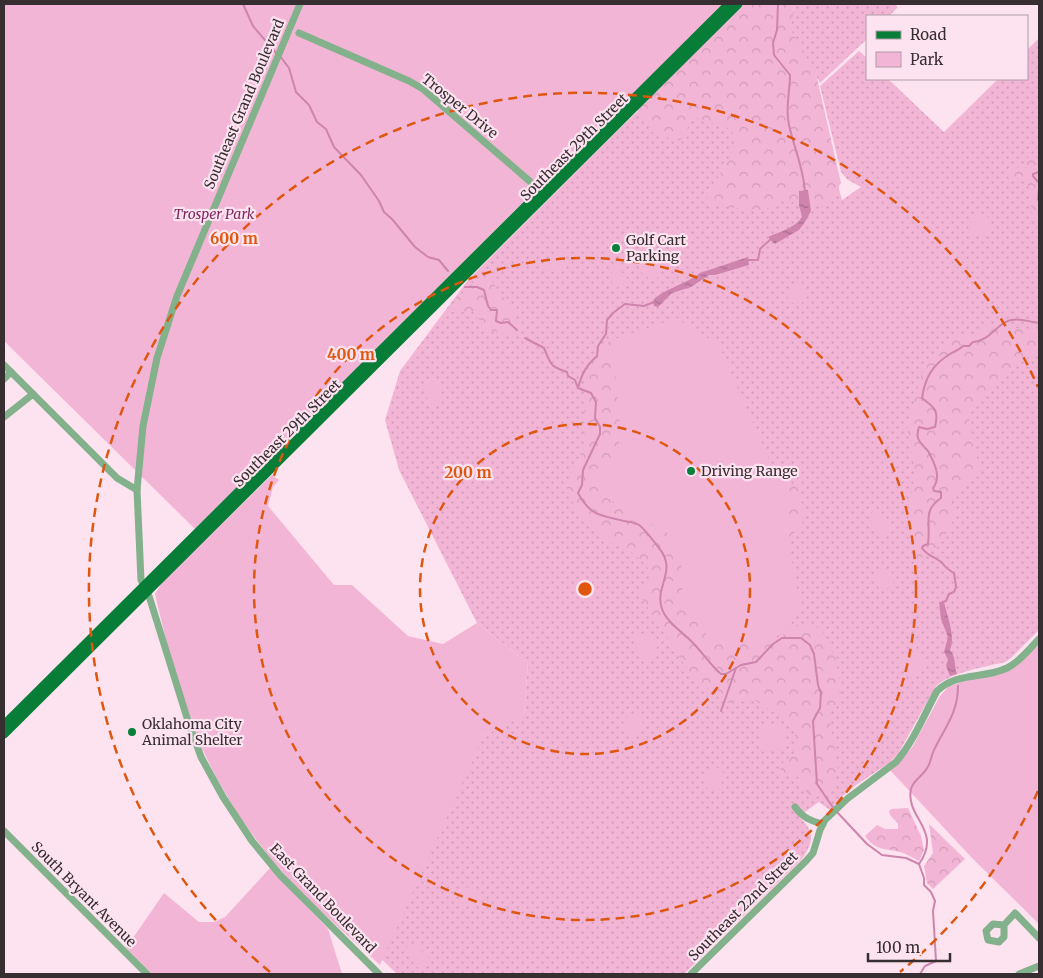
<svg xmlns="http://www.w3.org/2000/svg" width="1043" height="978" viewBox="0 0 1043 978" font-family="Merriweather,serif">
	<defs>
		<pattern id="grass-dots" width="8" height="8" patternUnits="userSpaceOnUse" patternTransform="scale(1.25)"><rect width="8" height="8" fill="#f3b5d6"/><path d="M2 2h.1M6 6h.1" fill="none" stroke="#d19cb8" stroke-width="1.8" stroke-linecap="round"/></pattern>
		<pattern id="forest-crowns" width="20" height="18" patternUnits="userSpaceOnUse" patternTransform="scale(1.25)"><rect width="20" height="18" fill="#f3b5d6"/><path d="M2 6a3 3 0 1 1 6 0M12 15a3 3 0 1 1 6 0" fill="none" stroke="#d19cb8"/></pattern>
		<pattern id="water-ripples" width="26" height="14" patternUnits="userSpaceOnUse" patternTransform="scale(1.25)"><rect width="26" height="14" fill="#ce84ad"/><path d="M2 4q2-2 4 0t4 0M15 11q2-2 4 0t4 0" fill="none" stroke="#a86c8d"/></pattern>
	</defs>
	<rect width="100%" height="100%" fill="#fde3f0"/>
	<!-- grass -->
	<path fill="url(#grass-dots)" d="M794 4H896L897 8 889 16H867V39L820 83 802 51 842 200 861 187 848 180 841 172 820 86 859 51 867 58V79H888L944 132 998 79H1027V50L1039 38V630L1011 658 1005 662C985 667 952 672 936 686L898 754 889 763 856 785 836 802 837 805 831 811 819 802 805 812 800 818C816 832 813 844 801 860L684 974H397L355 934 484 735 524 715 528 663 477 623 399 470 385 420 400 371 468 280 618 130 677 74 793 13Z"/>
	<!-- forest -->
	<g fill="url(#forest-crowns)">
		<path d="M555 4H794L791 30 816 74 841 183 828 206 781 201 764 210 703 205 737 143 731 129 694 117 680 141 654 134 619 84Z"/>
		<path d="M1026 157 1039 161V222L1033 218 1027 180 1007 177 1014 167 1027 168Z"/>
		<path d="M487 272C496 291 513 306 520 326L512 336 487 329 473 312H450L466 288Z"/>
		<path d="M991 324 1039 332V350L1005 373 968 414 980 472 955 494 951 506 957 515 939 546 919 559 907 533 915 471 907 427 922 373 940 347 961 334 972 337Z"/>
		<path d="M612 337 623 355V422L618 449 603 486 613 503 652 518 673 534 684 573 683 609 716 641 772 622 821 628 836 659 841 696 829 715 838 767 833 789 812 799 801 785 797 775H781L780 765 796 753 794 725 754 700 726 703 691 675 639 594 653 576 645 564 628 549 605 541 589 523 578 517 566 485 585 444 584 416 588 371Z"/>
		<path d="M763 473 798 486 806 519 786 542Z"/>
		<path d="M908 808 921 836 924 850 919 861C913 858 907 854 900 852 884 848 876 851 865 836L877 825 885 829H898V824L890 815 889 811 891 809Z"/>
		<path d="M929 824 965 859 933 889 927 883 924 866 933 853Z"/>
	</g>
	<!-- park -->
	<g fill="#f3b5d6">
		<path d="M4 4H722L195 529 4 341Z"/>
		<path d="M982 214C1002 221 986 240 970 234L968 229C970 223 976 216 982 214Z"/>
		<path d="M678 231 687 235 692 240 690 243 670 239 669 235 671 232Z"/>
		<path d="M561 250 566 256 562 268 551 272 547 271 546 262 556 251Z"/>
		<path d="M651 259 660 265 662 268 659 277 651 280 642 273 640 266 645 261Z"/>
		<path d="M616 262 619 263 621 271 627 278 626 281 615 289C610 283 611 267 616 262Z"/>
		<circle cx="797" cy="294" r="10"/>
		<path d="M677 318 695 332 718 343 769 459 785 486 787 533 800 604 787 634 714 645 683 604 681 560 673 536 605 497 598 482 622 447 612 340Z"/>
		<path d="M434 381H440L443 386 439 401 434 405 429 402 425 391 428 384Z"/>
		<path d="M272 475 279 480 273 487 268 506 334 585H352L408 636 443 644 477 623 528 663 524 716 484 735 380 965C353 940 325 916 299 890 253 842 212 781 190 718 175 678 165 636 155 594L163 581Z"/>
		<path d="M876 510C882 513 889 522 890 529 877 545 866 525 872 512Z"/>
		<circle cx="884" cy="579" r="10"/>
		<path d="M644 633C653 635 659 647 657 655L650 660 642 658 634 642 636 637Z"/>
		<path d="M1039 643V924L972 858 889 769 901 760 913 746 940 696 948 687 964 681 1002 673Z"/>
		<circle cx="913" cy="663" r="11"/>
		<circle cx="633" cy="725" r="10"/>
		<circle cx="772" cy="737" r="13"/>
		<path d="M714 767 719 768 724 774 721 787 715 791C703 790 706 781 707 773Z"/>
		<path d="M270 868 328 929 342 974H152L126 948 164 893 199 922H214L225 917Z"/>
		<circle cx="470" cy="897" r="10"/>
		<path d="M414 943 419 944 422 952C428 953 430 959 429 964L424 969H419L406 954 407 947Z"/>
	</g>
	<!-- water -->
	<g fill="url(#water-ripples)">
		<path d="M808 190 811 211 805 222 799 230 775 244 768 237C781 231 795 228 802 217L799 205V191Z"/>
		<path d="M748 257 749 265 715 275H709L691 287 672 293 658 307 654 306 653 301 655 298C669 287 686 284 700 273Z"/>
		<path d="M939 602H944C947 616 956 637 950 650 956 657 954 665 957 674L950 676 946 666 948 659 944 652 948 637 941 619Z"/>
	</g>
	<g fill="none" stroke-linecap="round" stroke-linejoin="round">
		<!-- stream -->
		<g stroke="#ce84ad" stroke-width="2">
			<path d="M243 4 253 26 276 53"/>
			<path d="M778 4 777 30 773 43 774 55 790 75C790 92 785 108 789 125 794 148 804 169 805 193"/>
			<path d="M280 56 289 68 296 92 309 105 317 122 326 129 334 147 361 175 379 201 384 212 392 219 415 247 428 257 439 260 448 271"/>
			<path d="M1039 172 1033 174V176L1039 183"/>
			<path d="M1039 189 1038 199 1039 201"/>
			<path d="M748 260H758L760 249 772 238"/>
			<path d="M465 287H477L484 290 488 306 491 310H497L496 321 501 323 508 322 517 330"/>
			<path d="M525 338 544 348C551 364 549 366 567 372L568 376 575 380 578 388"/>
			<path d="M578 388 591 393 596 402 595 418 600 427V434L583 470 582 485 578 493C591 517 601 515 624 521 629 522 635 522 639 525 646 530 653 541 659 548 678 571 654 586 662 609 667 623 684 633 693 643 703 653 710 665 721 674H726L741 665 756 662 773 644 782 638H801L810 645 814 654 818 685 821 693 820 708 813 721 817 784 834 809"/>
			<path d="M578 388C582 373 586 366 597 356L598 346 606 334 607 320 613 313 625 304 644 306 654 302"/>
			<path d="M941 604 942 602 946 601 949 594 954 592 956 587 954 573C948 570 946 568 942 563 936 557 927 556 922 548L923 546 928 544C931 522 922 511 941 498V492L934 491 933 488C942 477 934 462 928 451 925 447 920 444 918 438 917 435 918 430 919 427L927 429 935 427C939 410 935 408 922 398 925 378 932 365 950 354 955 351 959 350 963 346H969L973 342C990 341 998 322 1011 320 1021 318 1030 322 1039 323"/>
			<path d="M721 711 736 668"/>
			<path d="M837 812 867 844 882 855 906 858 919 864 924 878V885L931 892 935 901 933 911 936 961 925 966 920 974"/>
			<path d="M919 864C943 830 905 818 911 789 913 780 923 776 927 768 931 763 931 756 934 750 945 727 958 713 958 686"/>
		</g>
		<!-- minor -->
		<g stroke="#82b18b" stroke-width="7">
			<path d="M300 4 177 296 157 358 143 426 137 490 141 580 149 596 188 721 201 757 223 797 252 841 280 875 379 974"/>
			<path d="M299 33 409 81 423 89 541 191"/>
			<path d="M4 365 117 478 137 490"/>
			<path d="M4 379 11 372"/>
			<path d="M4 417 33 394"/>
			<path d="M795 807C803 818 811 821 823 824"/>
			<path d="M4 831 147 974"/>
			<path d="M1004 925V937L999 942 988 940 986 931 993 924 1004 925 1015 913 1039 938"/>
			<path d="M691 974 806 861 813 853 820 830 825 820 847 799 896 762C914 741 924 715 937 691 956 672 984 679 1007 668 1020 662 1030 648 1039 639"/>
			<path d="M1019 974 1039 966"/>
		</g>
		<!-- major -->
		<g stroke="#077d38" stroke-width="9">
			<path d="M4 725 729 4"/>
			<path d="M4 734 738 4"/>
		</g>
	</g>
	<!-- distance rings -->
	<g fill="none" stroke="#df570e" stroke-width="2.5" stroke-dasharray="9 6">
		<circle cx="585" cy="589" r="165"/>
		<circle cx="585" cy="589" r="331"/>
		<path d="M1038 791A496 496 0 0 1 900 972M270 972A496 496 0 1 1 1038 387"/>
	</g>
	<!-- markers -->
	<g fill="#06813a" stroke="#fde3f0" stroke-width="2">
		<circle cx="616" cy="248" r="5"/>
		<circle cx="691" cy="471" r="5"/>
		<circle cx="132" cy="732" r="5"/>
	</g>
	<g text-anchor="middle" stroke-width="4.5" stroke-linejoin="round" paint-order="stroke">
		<!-- street labels -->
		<g font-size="14" fill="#372e32" stroke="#fde3f0">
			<text transform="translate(244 104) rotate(-67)" y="5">Southeast Grand Boulevard</text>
			<text transform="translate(460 106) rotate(39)" y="5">Trosper Drive</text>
			<text transform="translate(574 147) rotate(-45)" y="5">Southeast 29th Street</text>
			<text transform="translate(287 433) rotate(-45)" y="5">Southeast 29th Street</text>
			<text transform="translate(84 894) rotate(45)" y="5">South Bryant Avenue</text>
			<text transform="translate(323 898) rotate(46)" y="5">East Grand Boulevard</text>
			<text transform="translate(743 906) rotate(-45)" y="5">Southeast 22nd Street</text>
		</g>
		<!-- park labels -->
		<g font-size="14" font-style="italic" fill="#7f275e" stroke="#fde3f0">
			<text x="214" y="219">Trosper Park</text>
		</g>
		<!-- poi labels -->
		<g font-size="14" fill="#372e32" stroke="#fde3f0" text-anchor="start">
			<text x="626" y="245">Golf Cart<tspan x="626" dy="16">Parking</tspan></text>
			<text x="701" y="476">Driving Range</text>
			<text x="142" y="729">Oklahoma City<tspan x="142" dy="16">Animal Shelter</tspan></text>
		</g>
	</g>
	<circle cx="585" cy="589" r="8" fill="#df570e" stroke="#fde3f0" stroke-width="2.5"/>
	<g font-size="15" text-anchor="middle" font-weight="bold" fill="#df570e" stroke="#fde3f0" stroke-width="4.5" stroke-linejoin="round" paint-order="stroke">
		<text x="234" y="244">600 m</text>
		<text x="351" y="360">400 m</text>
		<text x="468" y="478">200 m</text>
	</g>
	<!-- border -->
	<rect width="1043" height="978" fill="none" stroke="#372e32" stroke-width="10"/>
	<!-- legend -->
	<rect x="866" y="15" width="162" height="65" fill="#fde3f0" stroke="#ae9ba4"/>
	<rect x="876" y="31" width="25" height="8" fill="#077d38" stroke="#ae9ba4"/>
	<text x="910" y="40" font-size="15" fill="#372e32">Road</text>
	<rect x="876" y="52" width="25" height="15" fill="#f3b5d6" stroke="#ae9ba4"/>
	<text x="910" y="65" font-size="15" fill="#372e32">Park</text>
	<!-- scale -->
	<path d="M868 953v8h82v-8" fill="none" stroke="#372e32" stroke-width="2.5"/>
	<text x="876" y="953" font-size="15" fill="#372e32" stroke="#fde3f0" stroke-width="4" paint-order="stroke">100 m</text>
</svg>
